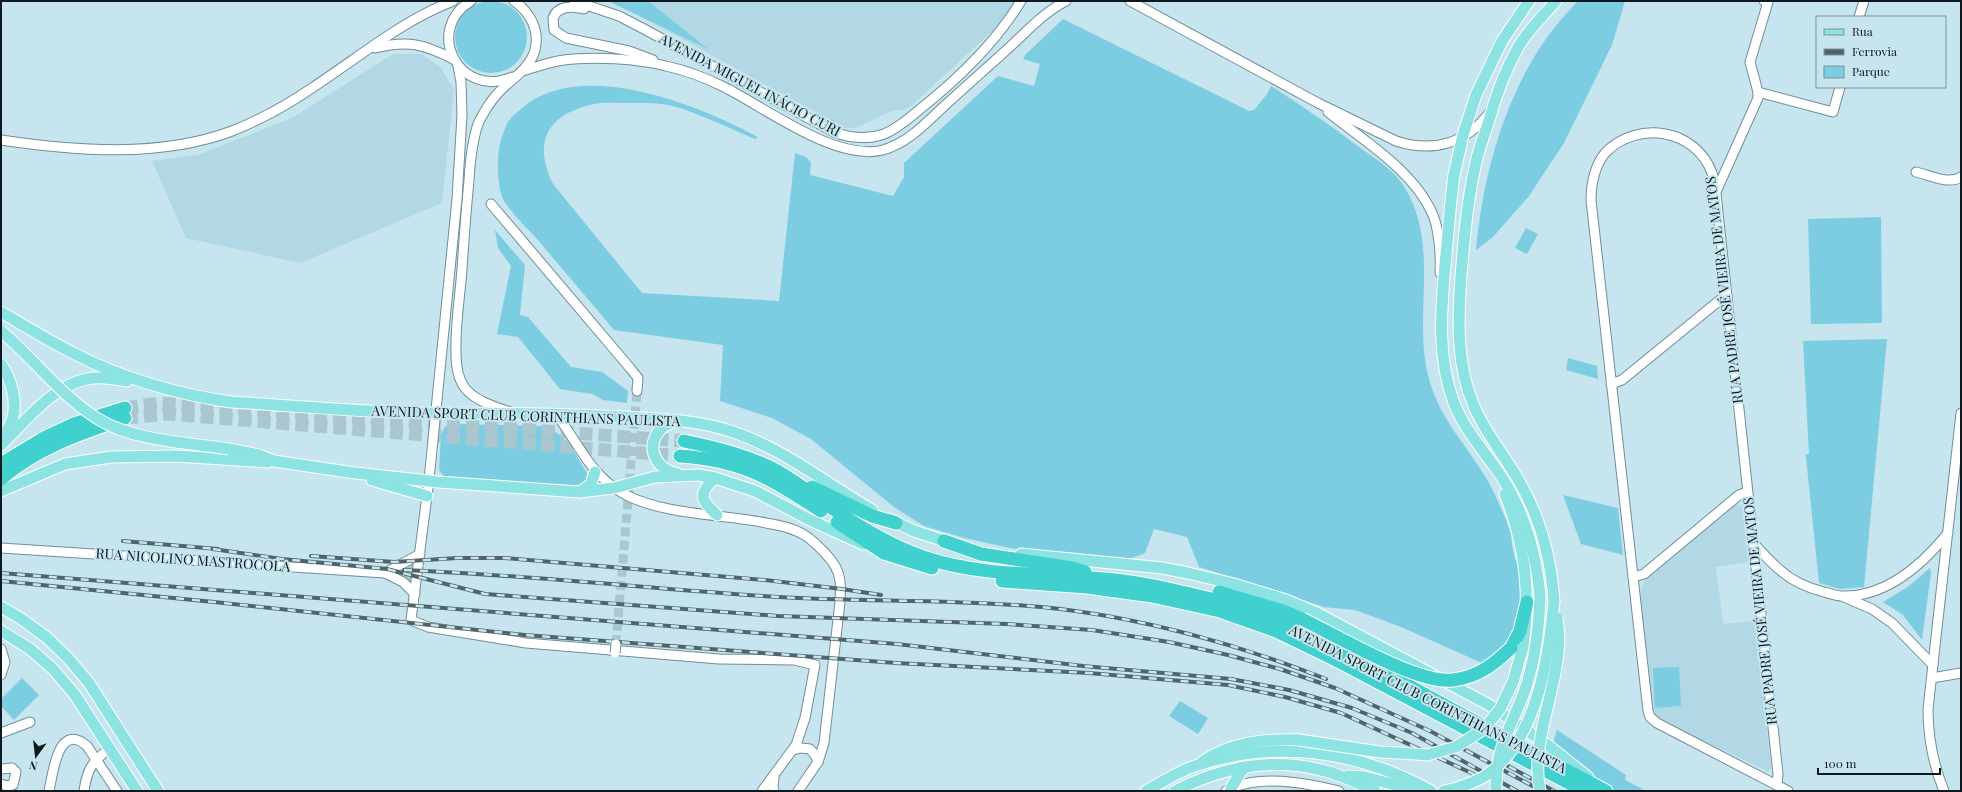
<svg xmlns="http://www.w3.org/2000/svg" width="1962" height="792" viewBox="0 0 1962 792" font-family="'Playfair Display',serif">
	<rect width="100%" height="100%" fill="#c6e5ee"/>
	<!-- built -->
	<g fill="#b1d8e4">
		<path d="M608 1H1015L1000 24 910 107 903 110 891 111 856 128H845L627 9Z"/>
		<path d="M393 54H422L441 68 454 90 442 203 300 263 186 238 152 161 198 155 292 118Z"/>
		<path d="M1736 504 1740 505 1742 507 1749 562 1716 567 1723 624 1755 621 1771 764 1770 771H1767L1662 721 1656 716 1652 710 1640 600 1642 586 1645 580 1655 571Z"/>
	</g>
	<!-- green -->
	<g fill="#7dcde2">
		<circle cx="491" cy="37" r="36"/>
		<path d="M608 1H648L708 49Z"/>
		<path d="M1578 1H1625L1612 45 1564 143 1529 196 1492 238 1476 250C1483 173 1506 90 1554 28 1561 19 1570 10 1578 1Z"/>
		<path d="M1063 19 1249 111 1254 110 1267 94 1271 86C1301 105 1330 125 1359 147 1376 159 1394 170 1405 188 1440 246 1413 313 1428 375 1439 420 1467 444 1489 483 1497 498 1504 514 1510 531 1512 539 1512 549 1515 558 1517 564 1522 570 1524 577 1529 591 1522 613 1517 627 1511 642 1497 658 1482 663L1401 627 1355 610 1324 607 1199 567 1187 537 1154 529 1145 553 1127 560 1015 549 964 538 924 526 894 507 811 439 772 418 720 401 723 345 614 330C589 300 563 270 538 240 527 228 513 215 504 201 496 187 496 149 503 134 505 129 507 122 511 118 514 114 519 111 522 108 581 57 699 105 758 137L755 139C728 128 701 114 673 106 658 102 640 103 624 103 615 103 603 102 594 104 548 114 532 141 553 184L642 293 779 301 795 153 806 157 811 162 810 175 893 196 904 177V163L998 76 1034 86 1040 64 1023 59 1026 54Z"/>
		<path d="M1881 217 1882 323 1811 324 1808 219Z"/>
		<path d="M1526 228 1538 234 1527 254 1515 248Z"/>
		<path d="M495 230 525 265 520 315 528 317 571 367 602 372 628 391 627 403 603 400 592 394 560 389 518 337 497 334 511 266 498 248Z"/>
		<path d="M1887 339 1864 587 1840 589 1819 583 1806 457 1805 455 1809 454 1803 341Z"/>
		<path d="M1568 358 1597 366 1598 379 1566 370Z"/>
		<path d="M452 424 541 426C565 431 575 454 587 473L586 480 580 487 445 478 439 470 441 434 445 427Z"/>
		<path d="M1563 495 1618 508 1623 555 1581 544Z"/>
		<path d="M1930 568 1931 573 1922 640 1903 615 1883 602 1909 586Z"/>
		<path d="M1679 667 1681 706 1655 708 1653 668Z"/>
		<path d="M22 678 39 695 14 720 1 706V699Z"/>
		<path d="M1180 701 1208 718 1198 734 1169 716Z"/>
		<path d="M1557 730 1626 775 1625 780 1646 791H1614L1549 756Z"/>
	</g>
	<g fill="none" stroke-linecap="round" stroke-linejoin="round">
		<!-- minor-tunnel -->
		<g stroke="#aac6ce" stroke-width="9" stroke-dasharray="9 4.5" stroke-linecap="butt">
			<path d="M403 582 409 579 410 568 408 565 404 564"/>
			<path d="M616 644 637 391"/>
		</g>
		<!-- highway-tunnel -->
		<g stroke="#aac6ce" stroke-width="13" stroke-dasharray="13 6" stroke-linecap="butt">
			<path d="M125 408 159 403 684 441"/>
			<path d="M125 418 168 414 680 456"/>
		</g>
		<defs>
			<g id="minor">
				<path d="M471 1C423 30 460 100 512 77"/>
				<path d="M574 1 619 16 644 29 834 132C850 138 867 140 884 134 897 129 909 118 919 110 958 79 995 44 1021 1"/>
				<path d="M1130 1 1318 103 1396 141C1433 153 1466 144 1490 112"/>
				<path d="M584 9C572 6 558 5 553 18L554 30 566 38 629 51 653 60"/>
				<path d="M1859 17 1864 1"/>
				<path d="M375 48C408 40 424 44 453 59"/>
				<path d="M458 66 461 82 462 115 457 199 429 480 411 620 428 627 526 643 719 659 794 660 815 665 805 718 796 745 762 791"/>
				<path d="M522 71C536 67 549 62 564 60 592 56 639 59 666 66 684 70 708 79 724 87 766 108 836 162 883 150 907 143 924 125 941 109 965 87 989 66 1013 44 1029 29 1046 11 1066 1"/>
				<path d="M1758 92 1833 112 1840 87"/>
				<path d="M1328 112C1363 140 1414 171 1432 213 1439 227 1441 257 1440 273"/>
				<path d="M1 140C75 151 160 158 232 131 260 120 287 105 312 88 358 58 401 21 453 1"/>
				<path d="M1916 172C1929 175 1949 185 1961 177"/>
				<path d="M1716 192 1758 98V92L1750 62 1768 2 1764 1"/>
				<path d="M491 204 630 368 638 378 637 391"/>
				<path d="M1611 384 1622 380 1726 295"/>
				<path d="M510 412C495 407 475 401 465 388 458 379 456 364 456 353 455 325 460 297 462 269 464 239 466 210 469 181 470 162 472 142 478 124 483 113 490 102 498 93 510 80 530 69 535 50 540 30 530 12 514 1"/>
				<path d="M556 414C580 445 590 476 626 495 665 515 723 514 766 523 779 525 794 528 806 536 812 540 818 546 824 552 831 559 839 570 840 581 841 587 840 595 840 602L824 743 818 762 798 791"/>
				<path d="M1752 542C1761 551 1770 562 1780 570 1792 581 1808 588 1824 592 1829 593 1836 596 1841 596 1886 598 1922 565 1948 533"/>
				<path d="M1 548 385 573 403 582 415 594"/>
				<path d="M385 573 420 554"/>
				<path d="M1633 577 1644 574 1739 495 1747 492"/>
				<path d="M1844 597 1872 609 1892 623 1933 665"/>
				<path d="M1 649 5 662 1 675"/>
				<path d="M1932 678 1961 673"/>
				<path d="M1 733 30 722"/>
				<path d="M793 750 801 748 810 749 815 755 818 762"/>
				<path d="M1 769 12 768 16 772 13 785 7 786 1 784"/>
				<path d="M1777 785 1778 774 1717 203C1716 193 1715 182 1712 173 1696 129 1638 120 1606 152 1595 164 1591 184 1591 200L1648 711 1650 717 1657 723 1788 791"/>
				<path d="M49 791C53 773 58 721 87 746L117 791"/>
				<path d="M84 791C87 769 92 762 110 748"/>
				<path d="M774 791 773 786 774 777"/>
				<path d="M1226 791C1257 773 1306 783 1339 791"/>
				<path d="M1944 791C1933 764 1928 738 1928 709L1961 413"/>
			</g>
			<g id="major">
				<path d="M1476 95 1502 41 1529 1"/>
				<path d="M1454 175C1450 205 1448 235 1445 265 1441 312 1437 358 1454 403 1465 431 1485 452 1501 476 1525 513 1536 553 1540 596"/>
				<path d="M1 312C25 326 49 341 75 354 121 378 180 395 231 402 300 406 369 413 438 413 500 413 562 414 624 417 662 419 700 420 736 433 785 450 827 484 872 510"/>
				<path d="M1 364C11 379 17 399 13 417 11 425 5 433 1 440"/>
				<path d="M676 421C670 423 664 425 660 430 644 448 657 470 678 474"/>
				<path d="M1 445C26 421 52 386 87 379 101 376 114 379 127 381"/>
				<path d="M229 449 259 455 274 461 355 473 438 482 579 492 614 488 655 477 699 475 715 478 755 491 810 520 863 544"/>
				<path d="M715 478C698 493 700 500 717 515"/>
				<path d="M372 480 427 496"/>
				<path d="M1 491 65 464 111 457 176 456 268 462"/>
				<path d="M580 492 591 484 595 472"/>
				<path d="M1505 494C1525 544 1531 594 1523 647"/>
				<path d="M889 519 914 531 951 543"/>
				<path d="M1021 554 1162 568 1188 573 1234 584 1286 600 1317 613 1491 706 1549 746 1588 777"/>
				<path d="M1554 601C1551 559 1540 517 1519 481 1505 456 1485 433 1474 406 1456 365 1458 320 1461 276 1464 239 1467 203 1475 167 1478 150 1485 134 1490 117 1497 93 1506 68 1519 46 1529 29 1543 16 1556 1"/>
				<path d="M1 607 20 618 46 637 68 658 89 683 158 791"/>
				<path d="M1 631 30 649 53 669 75 695 137 791"/>
				<path d="M1202 762C1230 742 1265 739 1299 740"/>
				<path d="M1348 776 1364 777 1419 791"/>
				<path d="M1231 788 1244 767"/>
				<path d="M1146 791C1163 782 1180 770 1198 765 1277 739 1359 751 1431 791"/>
				<path d="M1175 791C1219 768 1271 757 1321 770 1340 774 1358 783 1375 791"/>
				<path d="M1444 791 1457 788"/>
			</g>
			<g id="highway">
				<path d="M684 441C717 448 750 456 779 472 801 485 821 501 842 515 868 532 896 548 926 558 984 577 1046 573 1105 579 1143 582 1182 592 1219 601 1291 620 1359 659 1424 694 1484 727 1545 759 1606 791"/>
				<path d="M680 456C742 460 770 478 821 511"/>
				<path d="M1 464 44 438 74 424 125 408"/>
				<path d="M1 479C36 448 81 433 125 418"/>
				<path d="M812 487 872 516 896 523"/>
				<path d="M837 522 884 553 932 568"/>
				<path d="M944 541 981 554 1072 568 1085 572"/>
				<path d="M1002 581 1087 587 1152 596 1220 611 1274 630 1340 662 1584 791"/>
				<path d="M1219 592 1283 611 1302 619"/>
				<path d="M1511 648 1520 631 1527 602"/>
			</g>
		</defs>
		<!-- minor casing -->
		<use href="#minor" stroke="#718e96" stroke-width="11"/>
		<!-- major casing -->
		<use href="#major" stroke="#fff" stroke-width="13"/>
		<!-- highway casing -->
		<use href="#highway" stroke="#fff" stroke-width="15"/>
		<!-- minor -->
		<use href="#minor" stroke="#fff" stroke-width="9"/>
		<!-- major -->
		<use href="#major" stroke="#8ce3e2" stroke-width="11"/>
		<!-- highway -->
		<use href="#highway" stroke="#40d0ce" stroke-width="13"/>
		<defs>
			<g id="rail">
				<path d="M123 541 218 549"/>
				<path d="M213 549 282 559 387 569 485 594 778 616 1007 624 1092 630 1169 642 1228 655 1280 669 1335 688 1430 731 1542 791"/>
				<path d="M311 556 394 562 457 558H505L765 580 842 589 881 595"/>
				<path d="M404 570C529 575 653 589 778 597 865 602 954 599 1041 607 1136 616 1238 644 1326 679"/>
				<path d="M1 573 897 644 1083 666 1231 679 1289 690 1352 708 1412 733 1517 791"/>
				<path d="M1 581 214 602 525 635 896 663 1089 673 1228 685 1285 697 1341 713 1480 777"/>
				<path d="M1495 759 1554 791"/>
			</g>
		</defs>
		<!-- rail casing -->
		<use href="#rail" stroke="#516469" stroke-width="4"/>
		<!-- rail -->
		<use href="#rail" stroke="#c6e5ee" stroke-width="2.5" stroke-dasharray="8" stroke-linecap="butt"/>
		<defs>
			<path id="minor-bridge" d="M615 653 616 644"/>
			<g id="major-bridge">
				<path d="M1454 175 1463 135 1476 95"/>
				<path d="M1 331C34 359 61 396 98 419 134 441 189 443 229 449"/>
				<path d="M1299 740 1380 752 1416 754 1427 755 1456 747 1484 729 1500 709 1513 682 1523 647"/>
				<path d="M1457 788C1467 784 1479 781 1488 774 1537 739 1549 657 1554 601"/>
				<path d="M1496 791C1495 753 1508 731 1522 698 1535 665 1539 631 1540 596"/>
				<path d="M1540 791C1528 735 1567 676 1557 618"/>
			</g>
			<path id="highway-bridge" d="M1302 619C1335 635 1419 685 1453 680 1478 677 1493 665 1511 648"/>
		</defs>
		<!-- minor-bridge casing -->
		<use href="#minor-bridge" stroke="#718e96" stroke-width="11" stroke-linecap="butt"/>
		<!-- major-bridge casing -->
		<use href="#major-bridge" stroke="#fff" stroke-width="13" stroke-linecap="butt"/>
		<!-- highway-bridge casing -->
		<use href="#highway-bridge" stroke="#fff" stroke-width="15" stroke-linecap="butt"/>
		<!-- minor-bridge -->
		<use href="#minor-bridge" stroke="#fff" stroke-width="9"/>
		<!-- major-bridge -->
		<use href="#major-bridge" stroke="#8ce3e2" stroke-width="11"/>
		<!-- highway-bridge -->
		<use href="#highway-bridge" stroke="#40d0ce" stroke-width="13"/>
	</g>
	<g text-anchor="middle" stroke-width="4" stroke-linejoin="round" paint-order="stroke">
		<!-- street labels -->
		<g font-size="14" fill="#0d191c" stroke="#c6e5ee">
			<text transform="translate(750 85) rotate(28)" y="5">AVENIDA MIGUEL INÁCIO CURI</text>
			<text transform="translate(1724 290) rotate(-97)" y="5">RUA PADRE JOSÉ VIEIRA DE MATOS</text>
			<text transform="translate(526 416) rotate(2)" y="5">AVENIDA SPORT CLUB CORINTHIANS PAULISTA</text>
			<text transform="translate(193 560) rotate(4)" y="5">RUA NICOLINO MASTROCOLA</text>
			<text transform="translate(1760 611) rotate(-96)" y="5">RUA PADRE JOSÉ VIEIRA DE MATOS</text>
			<text transform="translate(1428 699) rotate(27)" y="5">AVENIDA SPORT CLUB CORINTHIANS PAULISTA</text>
		</g>
	</g>
	<!-- border -->
	<rect width="1962" height="792" fill="none" stroke="#0d191c" stroke-width="4"/>
	<!-- legend -->
	<rect x="1816" y="16" width="130" height="72" fill="#c6e5ee" stroke="#7c939a"/>
	<rect x="1824" y="29" width="20" height="6" fill="#8ce3e2" stroke="#7c939a"/>
	<text x="1852" y="36" font-size="12" fill="#0d191c">Rua</text>
	<rect x="1824" y="49" width="20" height="6" fill="#516469" stroke="#7c939a"/>
	<text x="1852" y="56" font-size="12" fill="#0d191c">Ferrovia</text>
	<rect x="1824" y="66" width="20" height="12" fill="#7dcde2" stroke="#7c939a"/>
	<text x="1852" y="76" font-size="12" fill="#0d191c">Parque</text>
	<!-- north arrow -->
	<g transform="translate(36 756) rotate(195)" stroke="#c6e5ee" stroke-width="3" paint-order="stroke">
	<path d="M0-3L7 15L0 10L-7 15Z" fill="#0d191c"/>
	<text y="-6" font-size="11" font-weight="bold" text-anchor="middle" fill="#0d191c">N</text>
	</g>
	<!-- scale -->
	<path d="M1818 768v6h122v-6" fill="none" stroke="#0d191c" stroke-width="2"/>
	<text x="1824" y="768" font-size="12" fill="#0d191c" stroke="#c6e5ee" stroke-width="3" paint-order="stroke">100 m</text>
</svg>
